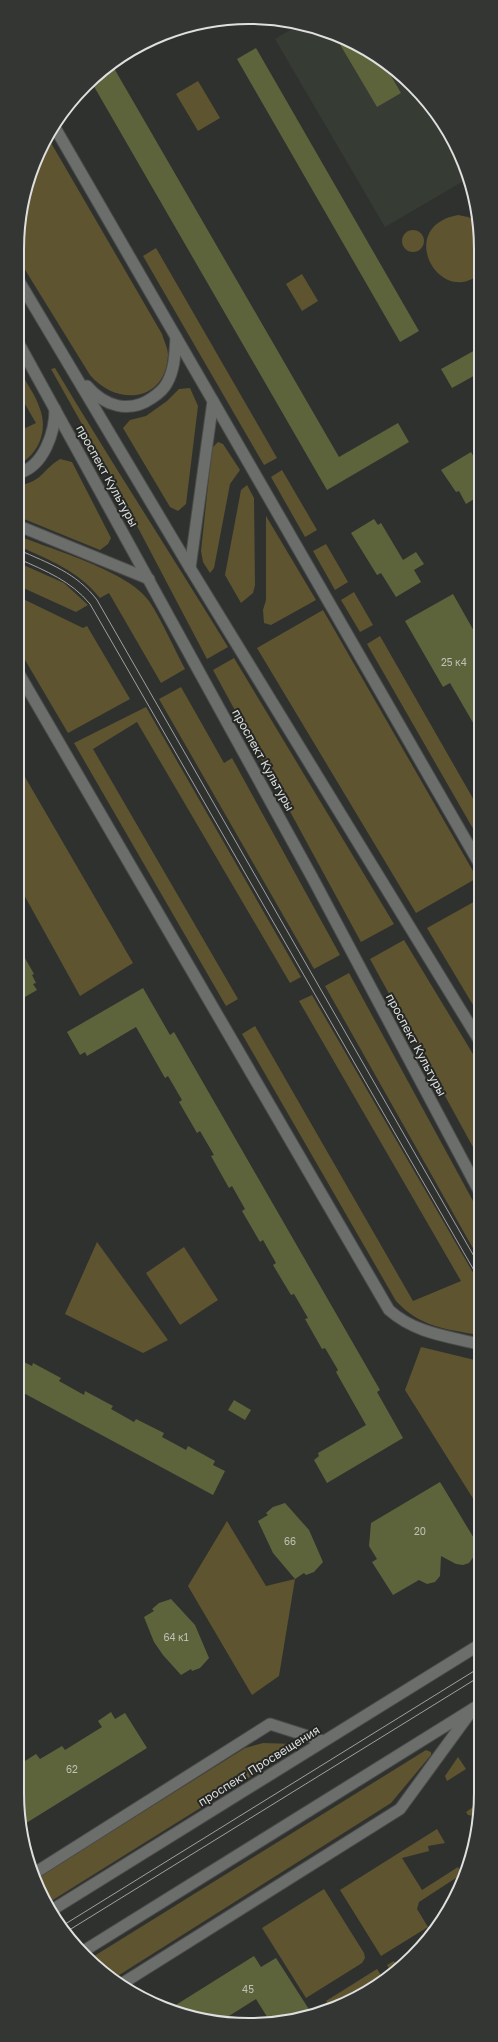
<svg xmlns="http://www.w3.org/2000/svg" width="498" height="2042" viewBox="0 0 498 2042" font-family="'Golos Text',sans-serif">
	<rect width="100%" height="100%" fill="#2f312f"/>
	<!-- built -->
	<path fill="#363b34" d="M298 25 352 41 413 85 457 147 467 179 385 227 275 39Z"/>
	<!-- green -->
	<g fill="#5e542f">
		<path d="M198 81 220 118 198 131 176 94Z"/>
		<path d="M47 136 162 334C164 341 168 348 168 355 166 402 117 407 90 375L19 260V218Z"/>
		<path d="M458 215 468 217 479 223V274C440 308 394 227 458 215Z"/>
		<circle cx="413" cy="241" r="11"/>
		<path d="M156 248 277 458 264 465 143 256Z"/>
		<path d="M302 274 318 301 302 311 286 284Z"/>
		<path d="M55 368C111 462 171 554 228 647L207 659 105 465 51 369Z"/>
		<path d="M19 370C26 382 36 396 40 409 48 430 39 454 19 464V431L36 423 19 394Z"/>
		<path d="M190 388 198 406 186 504 178 511 170 507 123 428 130 420 146 416 167 401 179 389Z"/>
		<path d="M218 442 223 444 240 470 230 484 214 568 210 573 203 562 201 551 212 448Z"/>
		<path d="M60 459 72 462 111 538 108 544 100 550 19 517V486C44 480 41 471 60 459Z"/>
		<path d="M282 470 317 530 305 537 271 477Z"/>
		<path d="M247 485 254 498 255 585 253 593 241 603 225 575 241 490Z"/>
		<path d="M266 516 316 600 271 625 264 623 263 610 266 600Z"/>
		<path d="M19 536C53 550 128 571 149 601 163 622 173 647 185 669L161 683 109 593 100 598C77 570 51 561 19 546Z"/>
		<path d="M326 544 348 582 335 590 313 551Z"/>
		<path d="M19 563 64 583 88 605 76 612 19 586Z"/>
		<path d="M354 592 373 625 360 632 341 600Z"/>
		<path d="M19 597 83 628 87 626 130 699 68 733 18 648Z"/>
		<path d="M323 610 477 878 416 913 257 648Z"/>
		<path d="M380 636 479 809V839L367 644Z"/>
		<path d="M234 658 394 924 361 942 213 670Z"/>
		<path d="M181 687 224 763 232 758 340 955 314 969 159 699Z"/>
		<path d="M146 707 301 977 290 983 137 722 93 749 238 999 226 1006 74 743Z"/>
		<path d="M18 765 133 963 80 996 18 884Z"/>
		<path d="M479 899V1015L427 928Z"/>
		<path d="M404 940 479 1064V1158L370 959Z"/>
		<path d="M349 973 479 1212V1259L325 986Z"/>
		<path d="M312 995 479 1283V1335C445 1329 420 1327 396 1301L242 1034 255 1026 413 1301 461 1281 299 1001Z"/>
		<path d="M97 1242 168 1340 143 1353 65 1314Z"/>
		<path d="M184 1247 218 1300 180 1325 146 1273Z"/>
		<path d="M421 1347 479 1361V1508L405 1390Z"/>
		<path d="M227 1521 266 1586 295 1579 279 1676 252 1695 188 1586Z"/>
		<path d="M263 1743 294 1744 298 1747 48 1903 34 1880 245 1748Z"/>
		<path d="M426 1750 431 1752V1755L391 1803 116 1977 91 1958Z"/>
		<path d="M458 1757 466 1769 447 1781 445 1776Z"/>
		<path d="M479 1803V1807L472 1812 475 1816 468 1815 466 1812Z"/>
		<path d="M437 1829 445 1843 428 1846 429 1851 402 1858 422 1890 458 1867 462 1874 419 1902 417 1909 428 1927 381 1956 340 1890Z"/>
		<path d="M324 1889 364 1953 365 1958 362 1963 306 1998 262 1928Z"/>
		<path d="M394 1961 398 1968 393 1974 387 1965Z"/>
		<path d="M377 1969 384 1980 331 2009 326 2001Z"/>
	</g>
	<!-- building -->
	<g fill="#5d643b">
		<path d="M335 36 352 41 384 64 401 93 377 107Z"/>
		<path d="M256 48 419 331 400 342 237 59Z"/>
		<path d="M111 63 339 457 398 423 409 442 327 490 92 83Z"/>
		<path d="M479 348V373L452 388 441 369Z"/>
		<path d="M471 452 479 466V496L466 504 459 491 456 492 441 470Z"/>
		<path d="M374 519 378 525 381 523 403 560 416 552 424 564 414 570 421 582 396 597 381 573 377 575 351 533Z"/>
		<path d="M453 594 479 640V733L450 683 443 687 405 621Z"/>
		<path d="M18 946 34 974 32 975 36 983 33 984 37 990 18 1001Z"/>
		<path d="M143 988 170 1035 174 1032 288 1230 380 1390 377 1392 403 1438 327 1483 314 1460 319 1456 318 1453 366 1425 336 1372 338 1370 325 1348 322 1349 305 1319 308 1318 294 1294 291 1295 273 1265 276 1263 263 1240 260 1242 242 1211 245 1209 232 1186 229 1188 211 1156 214 1155 200 1131 197 1133 179 1102 182 1100 168 1076 165 1078 136 1027 87 1056 85 1052 80 1055 67 1032Z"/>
		<path d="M18 1359 32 1366 33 1363 61 1378 59 1381 84 1395 85 1391 113 1406 111 1409 134 1422 136 1419 164 1433 162 1437 186 1450 188 1446 215 1461 213 1465 225 1471 213 1495 18 1390Z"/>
		<path d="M234 1400 251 1410 245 1420 228 1410Z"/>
		<path d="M440 1482 475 1540 477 1552 469 1563 463 1565 456 1564 441 1556 440 1576 435 1582 427 1584 419 1580 393 1595 372 1562 377 1559 369 1546 371 1523Z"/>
		<path d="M285 1503 309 1530 323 1562 314 1572 306 1575 304 1573 295 1579 273 1553 258 1521 268 1515 266 1513 273 1507Z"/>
		<path d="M171 1599 195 1625 209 1658 200 1668 192 1671 191 1669 181 1675 163 1655 154 1642 144 1617 154 1611 152 1609 159 1603Z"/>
		<path d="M111 1712 115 1719 125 1713 147 1748 23 1825 17 1793V1766L36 1754 40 1759 62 1746 65 1750 102 1727 98 1721Z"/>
		<path d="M254 1956 261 1967 276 1958 312 2014 269 2020 256 1999 221 2021 171 2008Z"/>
	</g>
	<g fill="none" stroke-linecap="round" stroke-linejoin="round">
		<defs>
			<g id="minor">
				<path d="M33 1874 270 1724 323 1741"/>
				<path d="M123 1983 400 1809 473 1709"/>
			</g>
			<g id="tertiary">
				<path d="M213 401 479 863"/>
				<path d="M18 672 389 1310C415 1333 446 1336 479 1344"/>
			</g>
			<g id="secondary">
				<path d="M54 126 213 401 190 568"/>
				<path d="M19 281 190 568 479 1040"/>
				<path d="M19 344 312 877 479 1191"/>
				<path d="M87 386C104 406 129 414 152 398 158 394 164 389 167 383 175 369 175 352 176 337"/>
				<path d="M19 473C44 466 55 432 55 409"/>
				<path d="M19 526 149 579"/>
				<path d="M52 1910 479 1645"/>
				<path d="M82 1952 479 1705"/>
			</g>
		</defs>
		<!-- minor casing -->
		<use href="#minor" stroke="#4b4c4b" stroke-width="13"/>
		<!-- tertiary casing -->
		<use href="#tertiary" stroke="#4b4c4b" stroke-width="13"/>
		<!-- secondary casing -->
		<use href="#secondary" stroke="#4b4c4b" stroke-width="13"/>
		<!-- minor -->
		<use href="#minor" stroke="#6c6e6c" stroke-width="11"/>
		<!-- tertiary -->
		<use href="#tertiary" stroke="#6c6e6c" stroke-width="11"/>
		<!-- secondary -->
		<use href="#secondary" stroke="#6c6e6c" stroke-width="11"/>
		<!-- tram -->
		<g stroke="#9fa09f" stroke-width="1">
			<path d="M19 550C48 563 77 573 97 600L479 1265"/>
			<path d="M19 559C46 571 71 581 90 604L479 1279"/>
			<path d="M62 1926 479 1668"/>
			<path d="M66 1932 479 1677"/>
		</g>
	</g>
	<g text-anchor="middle" stroke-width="4" stroke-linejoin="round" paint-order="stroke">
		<!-- number labels -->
		<g font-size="10" fill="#bec0b5">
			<text x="454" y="666">25 к4</text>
			<text x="420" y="1535">20</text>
			<text x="290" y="1545">66</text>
			<text x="176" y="1641">64 к1</text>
			<text x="72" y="1773">62</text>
			<text x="248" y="1993">45</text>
		</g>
		<!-- street labels -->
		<g font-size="12" fill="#dedfde" stroke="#252725">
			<text transform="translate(107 476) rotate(61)" y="4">проспект Культуры</text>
			<text transform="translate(263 760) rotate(61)" y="4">проспект Культуры</text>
			<text transform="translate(416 1045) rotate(62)" y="4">проспект Культуры</text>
			<text transform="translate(259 1766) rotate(-32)" y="4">проспект Просвещения</text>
		</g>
	</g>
	<!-- crop -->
	<path d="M0 0H498V2042H0ZM249 24H249A225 225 0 0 1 474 249V1793A225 225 0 0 1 249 2018H249A225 225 0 0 1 24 1793V249A225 225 0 0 1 249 24Z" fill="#343634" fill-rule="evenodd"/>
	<path fill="none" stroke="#dedfde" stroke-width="2" d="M249 24H249A225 225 0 0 1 474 249V1793A225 225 0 0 1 249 2018H249A225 225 0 0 1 24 1793V249A225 225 0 0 1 249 24Z"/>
</svg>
